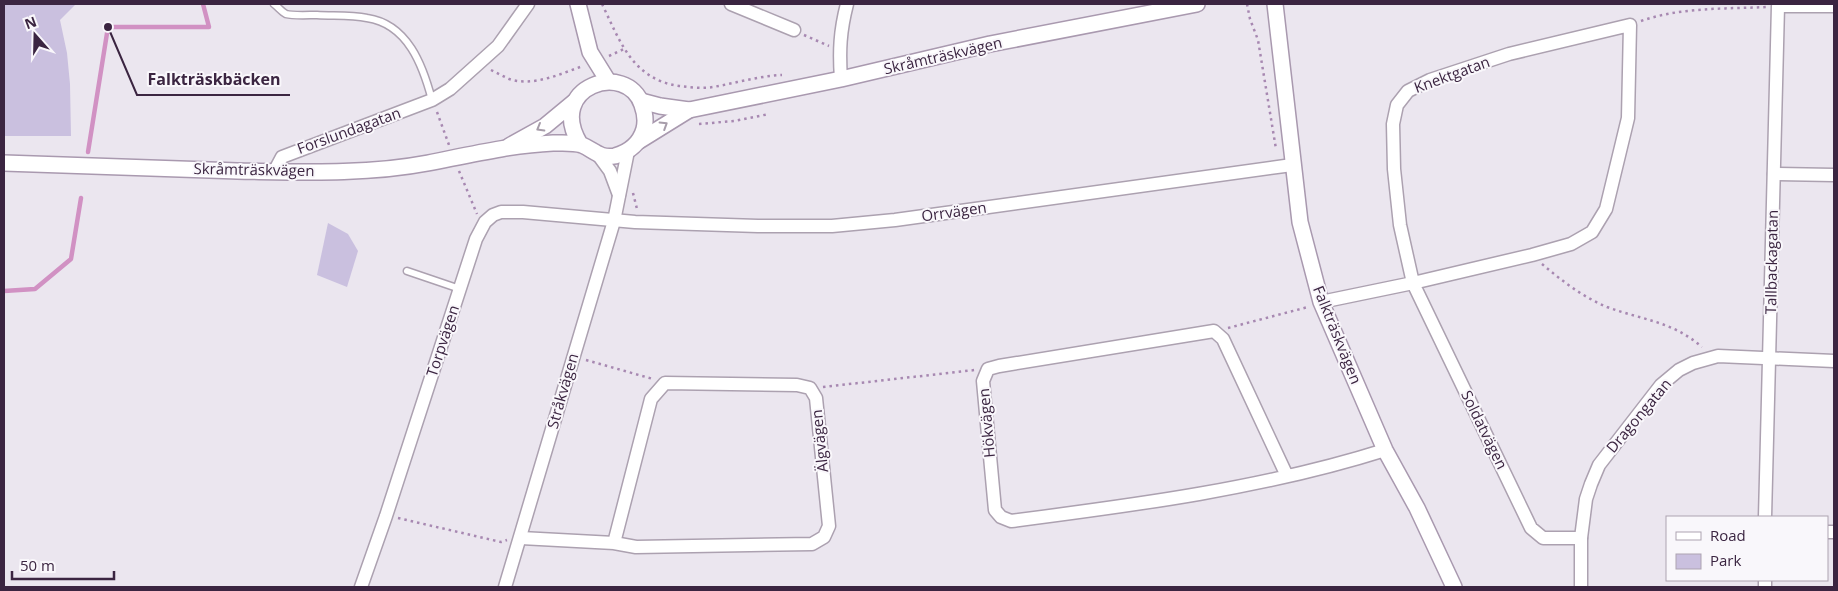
<svg xmlns="http://www.w3.org/2000/svg" width="1838" height="591" viewBox="0 0 1838 591" font-family="'Open Sans',sans-serif">
	<rect width="100%" height="100%" fill="#ebe6ef"/>
	<!-- green -->
	<g fill="#cac0df">
		<path d="M4 4H76L60 20 67 53 70 84 71 136H4Z"/>
		<path d="M328 223 348 234 358 251 347 287 317 275Z"/>
	</g>
	<g fill="none" stroke-linecap="round" stroke-linejoin="round">
		<!-- stream -->
		<g stroke="#d191c3" stroke-width="4.5">
			<path d="M88 152 108 27H209L203 4"/>
			<path d="M4 291 35 289 71 259 81 198"/>
		</g>
		<defs>
			<g id="lane">
				<path d="M274 4C278 7 282 12 286 14 293 16 309 15 317 15 333 16 351 15 367 18 408 24 423 66 432 100"/>
				<path d="M407 271 460 289"/>
			</g>
			<g id="street">
				<path d="M731 4 794 30"/>
				<path d="M841 79C839 51 840 31 847 4"/>
				<path d="M599 156 610 171 619 195"/>
				<path d="M274 172 282 157 432 100 450 89 498 46 528 4"/>
				<path d="M1774 174 1834 175"/>
				<path d="M1321 302 1413 283 1532 255 1571 244 1592 232 1606 209 1628 118 1630 25 1509 54 1430 80 1408 91 1397 105 1393 124 1394 169 1400 225 1413 283 1531 528 1543 538H1581"/>
				<path d="M1287 476 1223 339 1214 331 999 366 988 369 983 381 995 510 1001 517 1011 521C1136 505 1265 488 1385 450"/>
				<path d="M1765 517 1778 6H1834"/>
				<path d="M1827 532H1834"/>
				<path d="M521 538 614 543 636 547 812 544 824 537 829 526 816 398 810 388 797 385 665 383 651 399 614 543"/>
				<path d="M1765 580V587"/>
				<path d="M361 587 386 516 476 239 485 222 493 215 501 212H523L635 222 758 226H832L895 220 1292 165"/>
				<path d="M505 587 614 221 628 151"/>
				<path d="M1581 587V538L1586 499 1591 484 1599 465 1661 385 1679 370 1693 363 1718 356 1834 361"/>
			</g>
			<g id="secondary">
				<path d="M578 4 590 52 608 81"/>
				<path d="M1275 4 1300 222 1321 302 1385 450 1417 508 1454 587"/>
				<path d="M641 101 660 106 689 110 841 79 990 44 1197 4"/>
				<path d="M639 141 689 110"/>
				<path d="M509 146 545 126 574 102"/>
				<path d="M4 163C81 166 159 169 237 171 300 172 365 175 428 163 469 155 511 145 553 143 561 143 574 142 582 145 594 150 600 159 615 156 629 152 640 143 644 129 646 121 645 113 642 105 627 60 545 86 580 144"/>
			</g>
		</defs>
		<!-- lane casing -->
		<use href="#lane" stroke="#aca1b0" stroke-width="9"/>
		<!-- street casing -->
		<use href="#street" stroke="#aca1b0" stroke-width="15"/>
		<!-- secondary casing -->
		<use href="#secondary" stroke="#a999af" stroke-width="18"/>
		<!-- path -->
		<g stroke="#a788b1" stroke-width="2.5" stroke-dasharray="2.5 4" stroke-linecap="butt">
			<path d="M602 4C620 41 632 79 679 86 690 87 702 89 713 87 736 83 759 76 782 75"/>
			<path d="M1247 4 1250 19 1258 40 1276 149"/>
			<path d="M1641 21C1681 7 1725 9 1767 7"/>
			<path d="M804 35 829 46"/>
			<path d="M609 56 624 49"/>
			<path d="M491 70C497 73 503 76 509 79 533 87 560 74 583 66"/>
			<path d="M437 112 449 145"/>
			<path d="M699 124 734 121 769 114"/>
			<path d="M459 171 477 214"/>
			<path d="M633 193 637 209"/>
			<path d="M1542 264C1562 281 1583 297 1607 307 1642 320 1672 321 1702 347"/>
			<path d="M1228 328 1308 307"/>
			<path d="M586 360 653 379"/>
			<path d="M823 387 975 370"/>
			<path d="M398 518 501 542 507 540"/>
		</g>
		<!-- lane -->
		<use href="#lane" stroke="#fff" stroke-width="6"/>
		<!-- street -->
		<use href="#street" stroke="#fff" stroke-width="12"/>
		<!-- secondary -->
		<use href="#secondary" stroke="#fff" stroke-width="15"/>
	</g>
	<!-- one-way arrows -->
	<defs><path id="oneway-chevron" d="M-2-3.5L2.5 0L-2 3.5" fill="none" stroke-width="1.6" stroke-linecap="round" stroke-linejoin="round" transform="scale(1.25)"/></defs>
	<g stroke="#a79daa">
		<use href="#oneway-chevron" transform="translate(664 125) rotate(-32)"/>
		<use href="#oneway-chevron" transform="translate(540 128) rotate(150)"/>
	</g>
	<g text-anchor="middle" stroke-width="4" stroke-linejoin="round" paint-order="stroke">
		<!-- street labels -->
		<g font-size="15" fill="#3b2541" stroke="#f9f7fb">
			<text transform="translate(943 56) rotate(-13)" y="5">Skråmträskvägen</text>
			<text transform="translate(1452 75) rotate(-20)" y="5">Knektgatan</text>
			<text transform="translate(349 131) rotate(-20)" y="5">Forslundagatan</text>
			<text transform="translate(254 170) rotate(1)" y="5">Skråmträskvägen</text>
			<text transform="translate(954 212) rotate(-8)" y="5">Orrvägen</text>
			<text transform="translate(1772 262) rotate(-89)" y="5">Tallbackagatan</text>
			<text transform="translate(1337 335) rotate(68)" y="5">Falkträskvägen</text>
			<text transform="translate(443 341) rotate(-72)" y="5">Torpvägen</text>
			<text transform="translate(563 391) rotate(-74)" y="5">Stråkvägen</text>
			<text transform="translate(1639 416) rotate(-50)" y="5">Dragongatan</text>
			<text transform="translate(987 423) rotate(-95)" y="5">Hökvägen</text>
			<text transform="translate(1484 430) rotate(64)" y="5">Soldatvägen</text>
			<text transform="translate(820 441) rotate(-96)" y="5">Älgvägen</text>
		</g>
	</g>
	<!-- callouts -->
	<path fill="none" stroke="#3b2541" stroke-width="2" d="M108 27L137 95H290"/>
	<circle fill="#3b2541" stroke="#f9f7fb" stroke-width="2" cx="108" cy="27" r="5"/>
	<g font-size="16" text-anchor="middle" font-weight="bold" fill="#3b2541" stroke="#f9f7fb" stroke-width="4" stroke-linejoin="round" paint-order="stroke">
		<text x="214" y="85">Falkträskbäcken</text>
	</g>
	<!-- border -->
	<rect width="1838" height="591" fill="none" stroke="#3b2541" stroke-width="10"/>
	<!-- legend -->
	<rect x="1666" y="516" width="162" height="65" fill="#f9f7fb" stroke="#ada3b1"/>
	<rect x="1676" y="532" width="25" height="8" fill="#ffffff" stroke="#ada3b1"/>
	<text x="1710" y="541" font-size="15" fill="#3b2541">Road</text>
	<rect x="1676" y="554" width="25" height="15" fill="#cac0df" stroke="#ada3b1"/>
	<text x="1710" y="566" font-size="15" fill="#3b2541">Park</text>
	<!-- north arrow -->
	<g transform="translate(35 35) rotate(340)" stroke="#f9f7fb" stroke-width="4" paint-order="stroke">
	<path d="M0-4L9 19L0 12L-9 19Z" fill="#3b2541"/>
	<text y="-8" font-size="14" font-weight="bold" text-anchor="middle" fill="#3b2541">N</text>
	</g>
	<!-- scale -->
	<path d="M12 571v8h102v-8" fill="none" stroke="#3b2541" stroke-width="2.5"/>
	<text x="20" y="571" font-size="15" fill="#3b2541" stroke="#f9f7fb" stroke-width="4" paint-order="stroke">50 m</text>
</svg>
